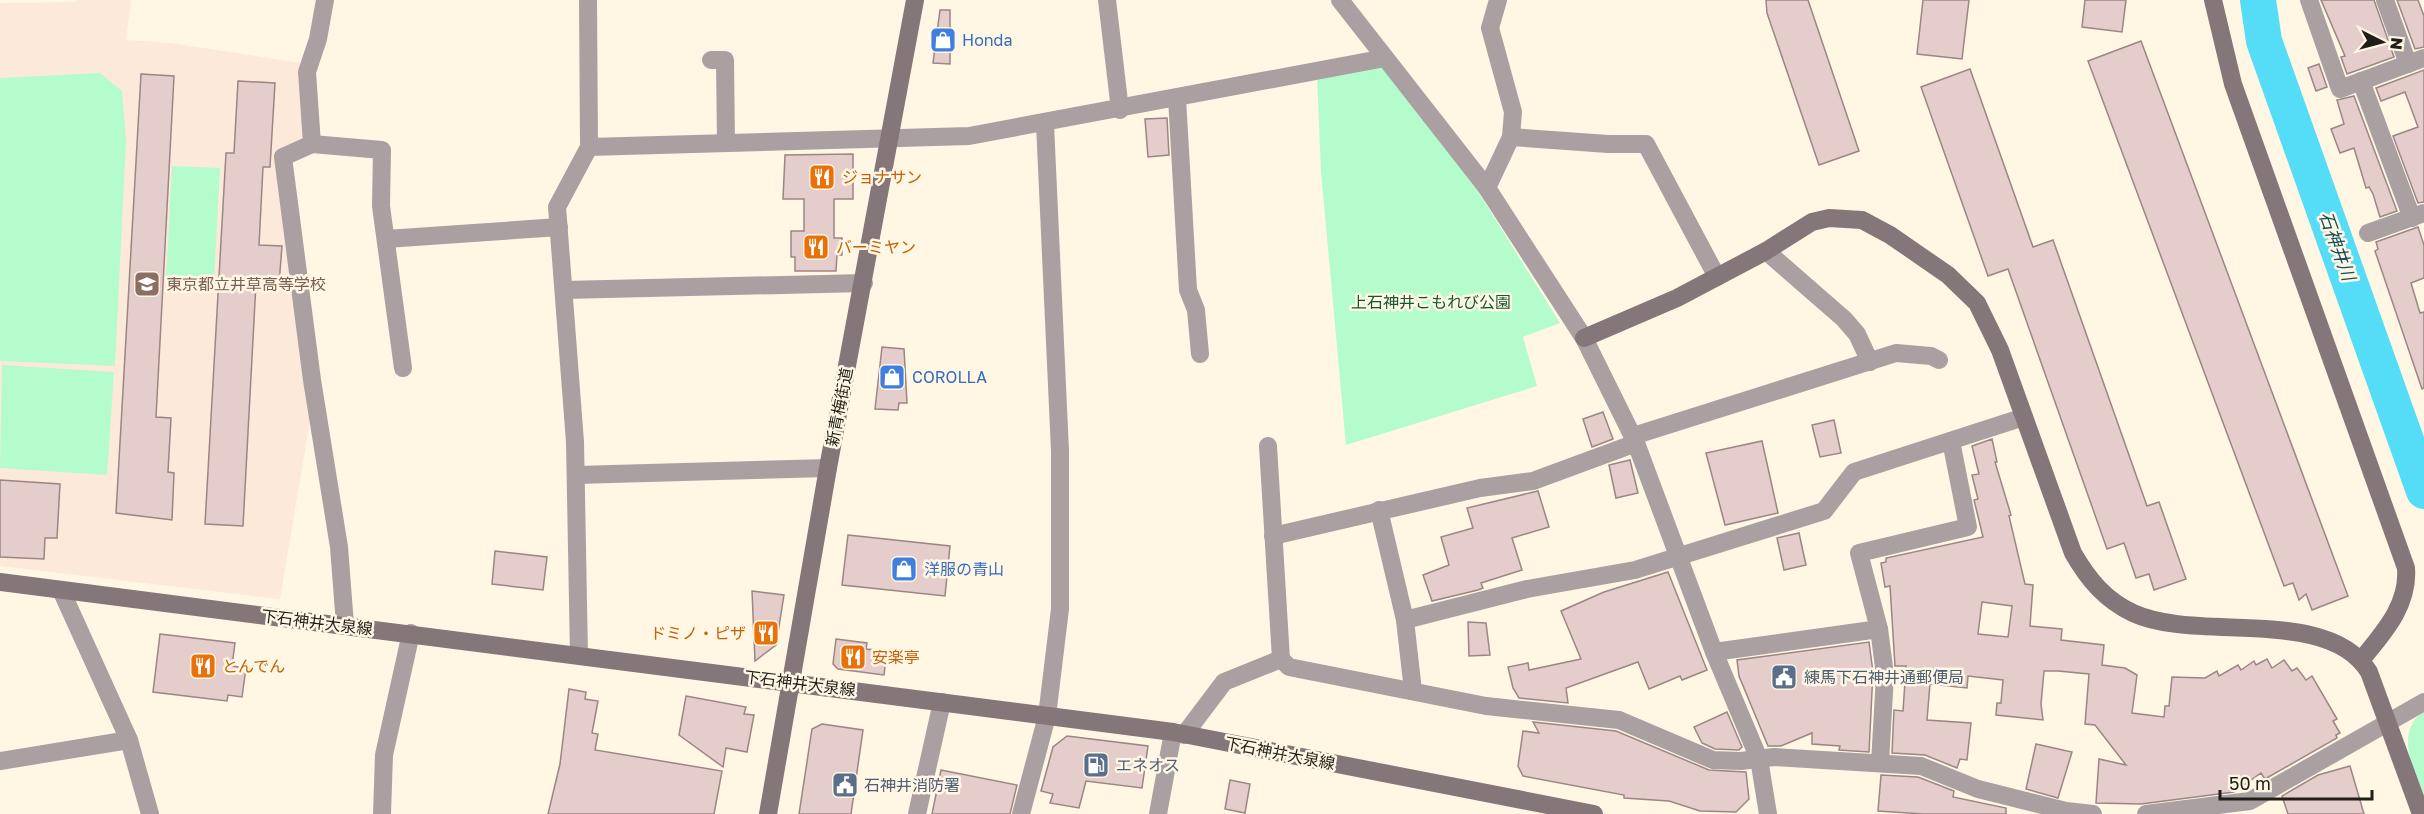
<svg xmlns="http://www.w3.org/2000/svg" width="2424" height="814" viewBox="0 0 2424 814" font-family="'Golos Text','Noto Sans JP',sans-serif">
	<rect width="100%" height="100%" fill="#fff7e4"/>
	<!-- education -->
	<path fill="#fde9d9" d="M76 0H131L126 40 171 43 301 63 305 142 279 153 311 415 280 599 0 566V3L75 2Z"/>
	<!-- green -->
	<g fill="#b5fccd">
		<path d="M1383 67 1477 190 1560 323 1523 337 1537 386 1346 445 1321 172 1317 76Z"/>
		<path d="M100 73 122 91 126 140 115 366 0 361V78Z"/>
		<path d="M172 166 220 168 214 281 166 279Z"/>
		<path d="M2 365 114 372 107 475 0 468Z"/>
		<path d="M2424 712V798C2415 775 2393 730 2424 712Z"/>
	</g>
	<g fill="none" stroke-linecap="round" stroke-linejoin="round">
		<!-- river -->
		<path stroke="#55dcf6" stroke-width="36" d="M2258 0 2264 41 2424 491"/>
	</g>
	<!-- building -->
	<g fill="#e4cdcb" stroke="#9b8684" stroke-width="1.5" fill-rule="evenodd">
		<path d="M1766 0H1808L1859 151 1819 165 1767 13Z"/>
		<path d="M1923 0H1969L1962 59 1917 54Z"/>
		<path d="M2085 0H2126L2122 32 2082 27Z"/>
		<path d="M2321 0H2374L2394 57 2347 74 2341 57 2345 56Z"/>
		<path d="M2397 0H2418L2424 16V47L2415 49Z"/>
		<path d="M940 10H950V64L933 63Z"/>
		<path d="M2141 41 2348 596 2312 610 2306 594 2299 600 2293 583 2284 586 2088 61Z"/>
		<path d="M2319 64 2327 87 2316 91 2308 68Z"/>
		<path d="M1970 69 2033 247 2053 240 2147 506 2159 502 2186 579 2154 590 2149 574 2136 578 2124 543 2107 549 2008 269 1988 276 1921 87Z"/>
		<path d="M2424 70V202L2418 203 2393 136 2418 127 2405 92 2381 101 2376 88Z"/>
		<path d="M141 74 174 76 156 417 171 418 168 472 174 473 172 520 116 513Z"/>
		<path d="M238 81 275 83 270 167H263L259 245 282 246 279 284 256 283 243 526 205 524 226 153H234Z"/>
		<path d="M2354 96 2397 211 2380 217 2373 194 2369 187 2366 188 2354 148 2340 153 2331 129 2344 124 2337 100Z"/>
		<path d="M1167 118 1169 155 1148 157 1145 119Z"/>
		<path d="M853 154V199H834V238H842V255H837L836 271H795V257H791V231H804V199H783L785 155Z"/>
		<path d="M2418 227 2424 245V278L2411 283 2420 313 2424 312V388L2422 389 2375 251 2378 249 2376 242Z"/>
		<path d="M882 347 904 349 907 403H899L898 410 875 409Z"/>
		<path d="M1603 412 1613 439 1592 447 1583 419Z"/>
		<path d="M1834 420 1841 453 1820 457 1812 425Z"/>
		<path d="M1992 439 1997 462H1995L2011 515 2009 516 2025 584 2033 585 2030 626 2062 629 2061 640 2104 645 2102 665 2125 668 2137 675 2132 713 2164 717 2165 706H2169L2172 677 2205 678 2217 671 2219 676 2238 665 2241 670 2254 661 2256 665 2267 659 2272 668 2284 660 2292 671 2297 668 2306 680 2312 676 2337 719 2333 721 2340 733 2336 735 2337 738 2265 779 2261 773 2234 792 2141 804 2096 803 2099 759 2126 765 2095 725 2085 724 2089 674 2058 671H2044L2041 704 2043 720 1996 715 1997 703H2001L2003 680 1968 676 1967 688 1930 684 1927 720 1971 723 1967 760 1960 759 1957 768 1925 755 1892 753 1894 710 1903 711 1906 666H1895L1890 586 1885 587 1881 563 1886 562V558L1983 537 1974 500 1978 499 1972 475 1979 474 1972 446ZM1982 602 2012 606 2008 637 1978 634Z"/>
		<path d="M1762 441 1778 513 1725 525 1706 453Z"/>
		<path d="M1630 460 1638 493 1616 498 1609 465Z"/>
		<path d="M0 480 60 484 57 538H45L44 559 0 557Z"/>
		<path d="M1538 491 1549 527 1512 538 1522 570 1481 583 1483 588 1478 590 1432 601 1423 575 1449 565 1441 537 1473 528 1467 508Z"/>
		<path d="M1799 533 1806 565 1784 570 1777 538Z"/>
		<path d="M848 535 950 546 945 596 842 585Z"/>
		<path d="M495 551 547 557 543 590 492 584Z"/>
		<path d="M1668 572 1707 670 1682 680 1680 676 1649 689 1638 662 1566 688 1568 703 1519 698 1513 688 1508 667 1528 663 1529 670 1581 659 1561 611 1604 592Z"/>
		<path d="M752 591 784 595 776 645 755 661Z"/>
		<path d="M1468 622 1486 623 1490 655 1469 656Z"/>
		<path d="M160 634 235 643 232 666 246 668 242 697 228 695 227 701 153 692Z"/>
		<path d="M836 639 867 643 866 649 887 651 884 675 838 669 833 664Z"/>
		<path d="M1869 642 1873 672 1869 752 1839 750 1840 746 1812 744V733L1781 746H1768L1739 676 1737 660Z"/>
		<path d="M569 689 586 692 585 699 598 701 592 733 598 734 595 750 722 771 714 814H548L560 764Z"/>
		<path d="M686 696 746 707 744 714 754 715 747 752 726 748 723 767 679 735Z"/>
		<path d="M1727 712 1742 747 1739 750 1715 749 1702 743 1694 727Z"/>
		<path d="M1533 722 1616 731 1709 770 1746 772 1749 799 1736 812 1700 811 1669 801 1624 798V795L1523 776 1518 766 1523 731 1539 733Z"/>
		<path d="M822 724 863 730 851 814H799L812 729Z"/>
		<path d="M1067 736 1148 746 1142 788 1086 781 1079 808 1050 803 1053 794 1041 791 1053 747Z"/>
		<path d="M2036 744 2072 752 2058 798 2026 789Z"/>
		<path d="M2350 766 2364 814H2288L2282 796 2318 775Z"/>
		<path d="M941 770 1017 785 1010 814H932Z"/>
		<path d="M1881 775 1918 777 1954 791 1953 797 2006 808V814H1923L1878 811Z"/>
		<path d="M1230 780 1250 784 1245 813 1225 809Z"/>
	</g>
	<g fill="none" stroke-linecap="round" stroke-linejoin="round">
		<!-- street -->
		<g stroke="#aaa0a2" stroke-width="18">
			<path d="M325 0 318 39 307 72 312 144 283 157 312 380 339 547 345 625"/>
			<path d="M1107 0 1120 110"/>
			<path d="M1340 0 1487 188 1584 338 1636 443 1714 652 1759 759 1768 814"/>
			<path d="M2309 0 2340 89 2424 58"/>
			<path d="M2385 0 2408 64"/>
			<path d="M711 60H725L726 143"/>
			<path d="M2361 81 2412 218"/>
			<path d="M1177 98 1188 290 1196 310 1200 354"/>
			<path d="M1511 137 1608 144H1646L1717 277"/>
			<path d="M312 144 382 150 381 206 403 368"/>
			<path d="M589 147 969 136 1385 58"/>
			<path d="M1487 188 1511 137 1513 112 1490 28 1498 0"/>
			<path d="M2368 233 2424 213"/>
			<path d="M386 239 559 227"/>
			<path d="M1766 251 1844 319 1857 334 1870 362"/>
			<path d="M564 290 864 283"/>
			<path d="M1633 436 1896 353 1931 356 1939 360"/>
			<path d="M1268 446 1281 659 1289 667 1486 706 1619 720 1713 760 1741 761 1774 757 1921 766 1978 789 2066 811 2093 814"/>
			<path d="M576 475 828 468"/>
			<path d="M1379 510 1405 620 1413 691"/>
			<path d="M1273 536 1480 488 1533 481 1636 443"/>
			<path d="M61 590 129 740 150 814"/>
			<path d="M1405 620 1527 589 1635 570 1824 511 1854 472 2024 417"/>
			<path d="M1714 652 1879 629"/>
			<path d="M579 655 575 442 557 207 589 147 588 0"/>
			<path d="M1184 735 1224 682 1281 659"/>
			<path d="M0 761 129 740"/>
			<path d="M1880 763 1885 675 1879 629 1859 553 1968 527 1951 441"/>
			<path d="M382 814 384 755 411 633"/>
			<path d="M917 814 942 702"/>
			<path d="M1021 814 1047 716 1060 609V451L1045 124"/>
			<path d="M1158 814 1173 732"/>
			<path d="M2146 814 2250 801 2424 702"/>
		</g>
		<!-- secondary -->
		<g stroke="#857679" stroke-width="18">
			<path d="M2213 0 2233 84 2406 568C2409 605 2384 632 2362 659"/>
			<path d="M1584 338 1677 298 1766 251 1812 222 1829 218 1862 220 1890 235 1948 275 1977 303 2000 350 2073 553C2088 579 2105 600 2133 613 2197 643 2328 605 2369 672L2421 814"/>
			<path d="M0 582 1173 732 1594 814"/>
			<path d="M768 814 828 468 915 0"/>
		</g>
	</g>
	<!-- icons -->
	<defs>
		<symbol id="shop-square" viewBox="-11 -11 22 22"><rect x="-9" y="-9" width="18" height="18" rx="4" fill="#3f7fe0" stroke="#fff7e4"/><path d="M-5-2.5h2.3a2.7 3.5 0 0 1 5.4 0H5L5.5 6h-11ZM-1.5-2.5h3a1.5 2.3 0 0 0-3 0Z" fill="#fff"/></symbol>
		<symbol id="restaurant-square" viewBox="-11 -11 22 22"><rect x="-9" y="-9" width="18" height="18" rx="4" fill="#e8710a" stroke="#fff7e4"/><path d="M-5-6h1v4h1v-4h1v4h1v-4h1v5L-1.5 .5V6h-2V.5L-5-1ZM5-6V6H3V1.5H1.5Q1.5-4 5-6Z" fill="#fff"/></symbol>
		<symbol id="school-square" viewBox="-11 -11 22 22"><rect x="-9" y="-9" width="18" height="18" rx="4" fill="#8d6e63" stroke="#fff7e4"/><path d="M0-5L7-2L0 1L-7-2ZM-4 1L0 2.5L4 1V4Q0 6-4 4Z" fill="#fff"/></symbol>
		<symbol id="civic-square" viewBox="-11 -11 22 22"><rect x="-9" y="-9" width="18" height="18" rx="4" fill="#5c6f8a" stroke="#fff7e4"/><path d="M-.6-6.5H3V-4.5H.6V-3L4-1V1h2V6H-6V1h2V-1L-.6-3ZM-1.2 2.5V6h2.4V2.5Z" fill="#fff"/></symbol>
		<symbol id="fuel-square" viewBox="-11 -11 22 22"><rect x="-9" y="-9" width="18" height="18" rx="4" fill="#5c6f8a" stroke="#fff7e4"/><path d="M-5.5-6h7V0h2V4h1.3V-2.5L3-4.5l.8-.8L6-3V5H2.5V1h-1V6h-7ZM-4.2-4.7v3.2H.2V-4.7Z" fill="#fff"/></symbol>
	</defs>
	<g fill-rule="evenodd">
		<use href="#shop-square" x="928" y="25" width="30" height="30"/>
		<use href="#restaurant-square" x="807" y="162" width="30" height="30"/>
		<use href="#restaurant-square" x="801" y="232" width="30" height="30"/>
		<use href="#school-square" x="132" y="269" width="30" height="30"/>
		<use href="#shop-square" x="877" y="362" width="30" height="30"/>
		<use href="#shop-square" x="889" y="554" width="30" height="30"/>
		<use href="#restaurant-square" x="751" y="618" width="30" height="30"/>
		<use href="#restaurant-square" x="838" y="642" width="30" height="30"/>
		<use href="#restaurant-square" x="188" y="651" width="30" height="30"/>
		<use href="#civic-square" x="1769" y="662" width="30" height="30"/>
		<use href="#fuel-square" x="1081" y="750" width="30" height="30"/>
		<use href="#civic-square" x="830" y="770" width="30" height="30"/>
	</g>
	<g text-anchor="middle" stroke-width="5" stroke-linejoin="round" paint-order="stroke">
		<!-- shop labels -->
		<g font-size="16" fill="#366cbe" stroke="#fff7e4" text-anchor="start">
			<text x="962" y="46">Honda</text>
			<text x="912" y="383">COROLLA</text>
			<text x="924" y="575">洋服の青山</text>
		</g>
		<!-- food labels -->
		<g font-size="16" fill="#c56008" stroke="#fff7e4" text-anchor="start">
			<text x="842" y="183">ジョナサン</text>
			<text x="836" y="253">バーミヤン</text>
			<text x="746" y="639" text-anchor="end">ドミノ・ピザ</text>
			<text x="872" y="663">安楽亭</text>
			<text x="222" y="672">とんでん</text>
		</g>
		<!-- education labels -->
		<g font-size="16" fill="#785e54" stroke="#fff7e4" text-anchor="start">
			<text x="166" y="290">東京都立井草高等学校</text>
		</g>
		<!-- park labels -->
		<g font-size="16" fill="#135833" stroke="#fff7e4">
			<text x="1431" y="308">上石神井こもれび公園</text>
		</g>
		<!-- street labels -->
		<g font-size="16" fill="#211e17" stroke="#fff7e4">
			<text transform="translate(839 407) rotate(-79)" y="6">新青梅街道</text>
			<text transform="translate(317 622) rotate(7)" y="6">下石神井大泉線</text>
			<text transform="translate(800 683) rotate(7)" y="6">下石神井大泉線</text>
			<text transform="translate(1280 753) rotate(11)" y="6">下石神井大泉線</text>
		</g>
		<!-- service labels -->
		<g font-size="16" fill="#4e5e75" stroke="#fff7e4" text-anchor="start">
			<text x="1804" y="683">練馬下石神井通郵便局</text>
			<text x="1116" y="771">エネオス</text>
			<text x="864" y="791">石神井消防署</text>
		</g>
		<!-- water labels -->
		<g font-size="18" font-style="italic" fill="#17505b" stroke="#fff7e4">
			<text transform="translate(2337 246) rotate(70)" y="6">石神井川</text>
		</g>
	</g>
	<!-- north arrow -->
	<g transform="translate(2382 42) rotate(96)" stroke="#fff7e4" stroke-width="4.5" paint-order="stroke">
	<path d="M0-4.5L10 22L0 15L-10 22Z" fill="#211e17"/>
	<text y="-9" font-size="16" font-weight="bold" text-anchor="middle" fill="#211e17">N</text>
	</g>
	<!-- scale -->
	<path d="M2220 790v9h152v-9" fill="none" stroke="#211e17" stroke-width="3"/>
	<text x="2229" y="790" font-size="18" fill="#211e17" stroke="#fff7e4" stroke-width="4.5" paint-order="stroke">50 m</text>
</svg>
